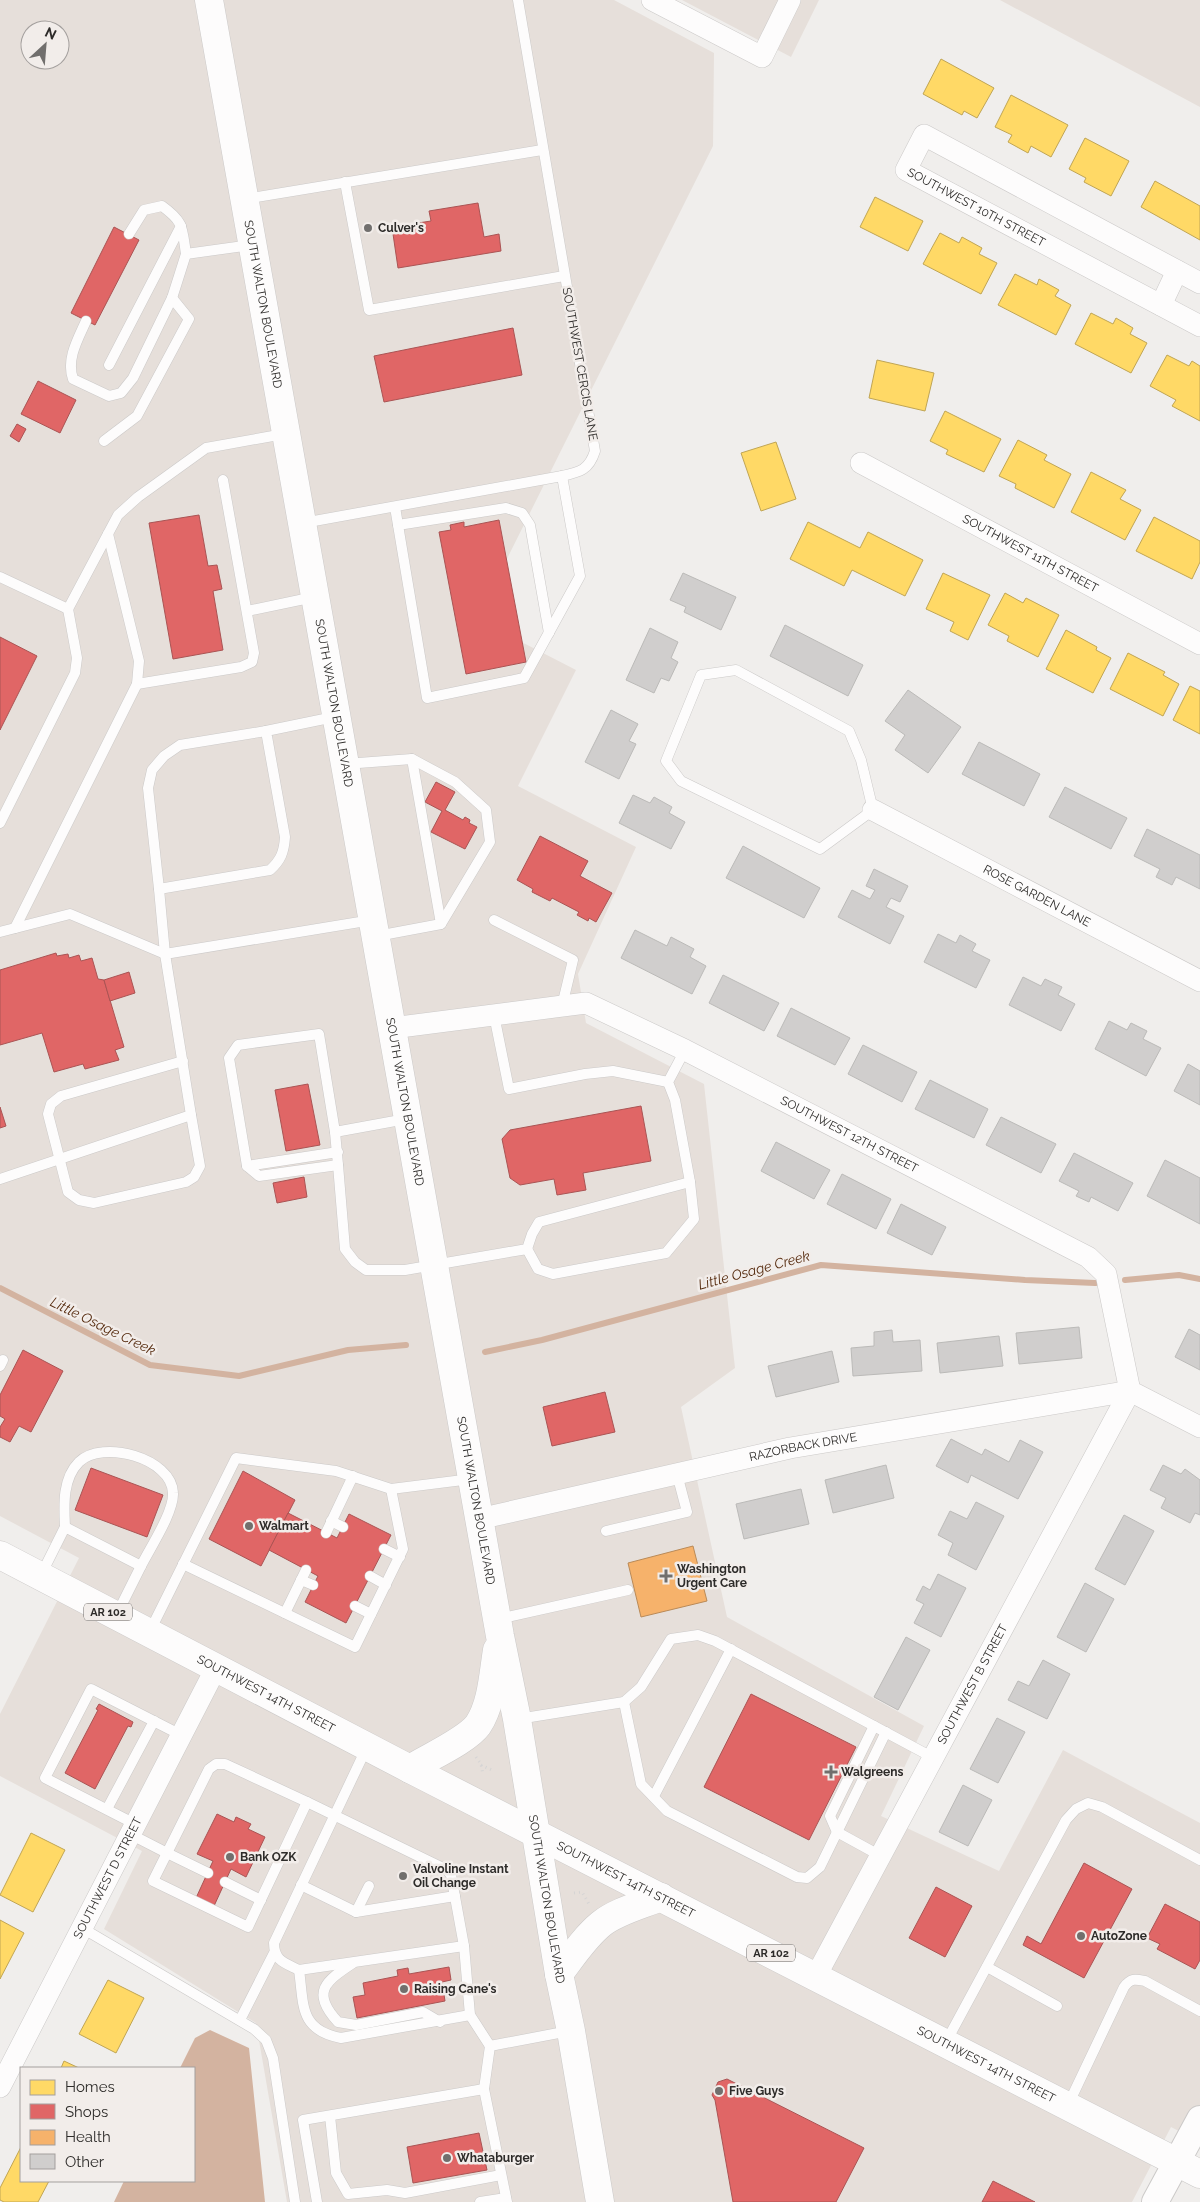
<svg xmlns="http://www.w3.org/2000/svg" width="1200" height="2202" viewBox="0 0 1200 2202" font-family="Raleway,sans-serif">
	<rect width="100%" height="100%" fill="#f0eeec"/>
	<!-- built -->
	<g fill="#e6dfda" fill-rule="evenodd">
		<path d="M0 0H614L714 53 713 146 477 619 576 670 518 786 636 847 578 974 586 1023 704 1084 735 1368 681 1407 727 1617 924 1726 881 1816 999 1871 1063 1750 1200 1823V2142L1171 2127 1132 2202H287L256 2023 104 1929 142 1851 0 1776V1714L79 1558 0 1516ZM30 30H60V60H30Z"/>
		<path d="M682 0H819L791 57Z"/>
		<path d="M1000 0H1200V107Z"/>
	</g>
	<!-- water -->
	<path fill="#d3b3a0" d="M210 2030 249 2048 265 2202H114L124 2181H194V2068H180L195 2038Z"/>
	<!-- homes -->
	<g fill="#ffd966" stroke="#c0a554">
		<path d="M941 59 994 88 977 118 964 111 962 115 923 94Z"/>
		<path d="M1011 95 1068 125 1051 157 1031 146 1028 153 1008 142 1012 135 995 127Z"/>
		<path d="M1085 138 1129 161 1111 196 1084 182 1086 178 1069 169Z"/>
		<path d="M1155 181 1200 206V240L1141 207Z"/>
		<path d="M875 197 923 221 908 251 860 227Z"/>
		<path d="M940 233 959 243 962 237 982 248 979 254 997 263 981 294 923 264Z"/>
		<path d="M1015 274 1037 285 1039 279 1059 290 1055 296 1071 305 1056 335 998 305Z"/>
		<path d="M1091 313 1113 324 1116 318 1133 328 1130 334 1147 343 1131 373 1075 344Z"/>
		<path d="M1167 355 1189 366 1192 361 1200 366V421L1172 406 1176 400 1150 386Z"/>
		<path d="M877 360 934 373 925 411 869 398Z"/>
		<path d="M945 411 1001 439 984 472 946 454 948 450 930 441Z"/>
		<path d="M1018 440 1047 455 1044 460 1071 474 1054 508 1015 488 1016 484 999 476Z"/>
		<path d="M776 442 796 499 761 511 741 453Z"/>
		<path d="M1091 472 1126 490 1120 499 1141 510 1125 540 1071 512Z"/>
		<path d="M1154 517 1200 541V562L1192 579 1136 551Z"/>
		<path d="M808 522 860 548 868 532 923 560 905 596 852 570 844 586 790 559Z"/>
		<path d="M943 573 990 595 968 640 950 631 954 622 926 609Z"/>
		<path d="M1005 593 1023 603 1026 598 1059 615 1038 657 1007 641 1009 636 988 625Z"/>
		<path d="M1066 630 1097 647 1096 650 1111 658 1093 693 1046 669Z"/>
		<path d="M1128 653 1165 672 1163 675 1179 684 1163 716 1110 689Z"/>
		<path d="M1190 686 1200 691V734L1173 720Z"/>
		<path d="M31 1833 65 1850 33 1912 0 1895Z"/>
		<path d="M0 1920 24 1933 0 1979Z"/>
		<path d="M108 1980 144 1998 116 2053 79 2034Z"/>
		<path d="M64 2061 79 2068H61Z"/>
		<path d="M21 2147V2181H49L38 2202H4L0 2200V2188Z"/>
	</g>
	<!-- shops -->
	<g fill="#e06666" stroke="#aa5454">
		<path d="M478 203 484 237 499 234 501 251 398 268 392 227 431 221 429 211Z"/>
		<path d="M114 227 139 240 95 325 71 313Z"/>
		<path d="M513 328 522 375 384 402 374 356Z"/>
		<path d="M38 381 76 400 60 433 21 414Z"/>
		<path d="M17 424 26 429 19 442 10 436Z"/>
		<path d="M199 515 208 566 217 565 222 589 213 591 223 650 173 659 149 523Z"/>
		<path d="M499 520 526 662 466 674 439 532 451 530 450 525 464 522V527Z"/>
		<path d="M0 637 37 656 0 730Z"/>
		<path d="M436 782 455 792 445 810 463 820 465 817 470 820 469 823 477 827 465 849 431 832 442 811 425 802Z"/>
		<path d="M540 836 588 861 580 876 612 893 596 922 589 918 588 921 577 915 579 912 552 898 550 901 532 892 533 889 517 880Z"/>
		<path d="M56 953 57 956 68 954 69 958 79 955 81 961 92 958 98 979 104 980 124 1047 115 1050 119 1060 85 1069 83 1064 54 1072 42 1033 0 1045V970Z"/>
		<path d="M129 972 135 993 110 1001 104 980Z"/>
		<path d="M308 1084 320 1145 286 1151 275 1090Z"/>
		<path d="M641 1106 651 1161 583 1173 586 1190 557 1195 554 1179 520 1185 510 1178 502 1139 510 1130Z"/>
		<path d="M0 1107 6 1126 0 1128Z"/>
		<path d="M304 1177 307 1197 277 1203 273 1183Z"/>
		<path d="M23 1350 63 1371 31 1432 19 1426 10 1442 0 1437V1427L5 1419 0 1416V1395Z"/>
		<path d="M605 1392 615 1432 552 1446 543 1407Z"/>
		<path d="M91 1468 163 1495 147 1537 75 1510Z"/>
		<path d="M243 1471 295 1500 261 1566 209 1539Z"/>
		<path d="M288 1513 337 1538 349 1514 391 1535 346 1623 305 1602 318 1576 269 1550Z"/>
		<path d="M751 1694 856 1747 809 1840 704 1787Z"/>
		<path d="M99 1704 133 1722 131 1727 128 1726 95 1789 65 1773 98 1710 96 1709Z"/>
		<path d="M217 1814 234 1822 236 1817 251 1824 248 1829 265 1837 246 1877 231 1869 214 1906 196 1898 213 1861 197 1854Z"/>
		<path d="M1084 1863 1132 1889 1084 1978 1023 1945 1027 1936 1041 1944Z"/>
		<path d="M936 1887 972 1906 945 1957 909 1938Z"/>
		<path d="M1165 1904 1200 1922V1960L1195 1969 1157 1949 1160 1944 1147 1938Z"/>
		<path d="M449 1967 451 1980 442 1982 445 2001 357 2018 353 1997 365 1995 363 1983 398 1976 397 1970 408 1968 409 1974Z"/>
		<path d="M727 2079 864 2148 836 2202H733L715 2100 712 2095 718 2082Z"/>
		<path d="M479 2133 487 2170 413 2183 407 2147Z"/>
		<path d="M993 2181 1035 2202H982Z"/>
	</g>
	<!-- health -->
	<path fill="#f6b26b" stroke="#ba8a57" d="M693 1546 707 1601 641 1617 628 1563Z"/>
	<g fill="none" stroke-linecap="round" stroke-linejoin="round">
		<!-- stream -->
		<g stroke="#d3b3a0" stroke-width="6">
			<path d="M1125 1280 1179 1275 1200 1279"/>
			<path d="M0 1288 150 1365 239 1376 348 1350 406 1345"/>
			<path d="M485 1352 542 1340 821 1265 1025 1280 1095 1283"/>
		</g>
	</g>
	<!-- building -->
	<g fill="#d0cecd" stroke="#bbbab8">
		<path d="M683 573 736 597 721 630 684 612 686 607 670 600Z"/>
		<path d="M785 625 863 665 848 696 770 656Z"/>
		<path d="M650 628 678 642 671 658 678 662 669 681 661 678 654 693 626 680Z"/>
		<path d="M908 690 961 727 928 773 895 750 905 735 885 721Z"/>
		<path d="M611 710 638 724 629 741 636 744 619 779 585 762Z"/>
		<path d="M979 742 1040 774 1024 806 962 774Z"/>
		<path d="M1065 787 1127 818 1111 849 1049 817Z"/>
		<path d="M633 795 650 803 654 797 672 807 669 813 685 822 671 849 619 823Z"/>
		<path d="M1147 829 1200 855V889L1176 877 1172 885 1156 877 1160 869 1134 856Z"/>
		<path d="M743 846 820 888 804 918 726 878Z"/>
		<path d="M874 869 908 886 900 902 891 898 886 907 904 916 890 944 838 917 852 890 870 899 875 890 866 886Z"/>
		<path d="M635 930 667 946 671 937 694 949 690 957 706 966 692 994 621 958Z"/>
		<path d="M938 934 956 943 960 935 976 944 972 951 990 960 976 988 924 962Z"/>
		<path d="M723 975 779 1003 764 1031 709 1003Z"/>
		<path d="M1023 977 1041 986 1045 979 1062 987 1058 995 1075 1004 1061 1031 1009 1005Z"/>
		<path d="M791 1008 850 1038 835 1065 777 1036Z"/>
		<path d="M1109 1021 1127 1030 1131 1023 1147 1031 1143 1039 1161 1048 1146 1076 1095 1049Z"/>
		<path d="M863 1045 917 1072 902 1102 848 1074Z"/>
		<path d="M1188 1064 1200 1071V1105L1174 1091Z"/>
		<path d="M930 1080 988 1109 974 1138 915 1109Z"/>
		<path d="M1001 1117 1056 1144 1041 1173 986 1145Z"/>
		<path d="M776 1142 830 1170 814 1199 761 1171Z"/>
		<path d="M1074 1153 1133 1183 1118 1211 1091 1197 1089 1202 1076 1196 1079 1191 1059 1181Z"/>
		<path d="M1165 1160 1200 1178V1224L1147 1196Z"/>
		<path d="M842 1174 891 1199 876 1229 827 1204Z"/>
		<path d="M901 1204 946 1227 932 1255 887 1233Z"/>
		<path d="M1079 1327 1082 1358 1019 1364 1016 1333Z"/>
		<path d="M1189 1329 1200 1335V1370L1175 1357Z"/>
		<path d="M892 1330 893 1342 920 1340 922 1371 853 1376 851 1348 874 1346V1332Z"/>
		<path d="M999 1336 1003 1366 940 1373 937 1343Z"/>
		<path d="M832 1351 839 1382 776 1397 768 1366Z"/>
		<path d="M951 1439 982 1455 985 1449 1009 1462 1020 1440 1043 1452 1018 1499 971 1475 968 1483 936 1466Z"/>
		<path d="M886 1465 894 1498 833 1513 825 1480Z"/>
		<path d="M1163 1465 1181 1474 1185 1469 1200 1480V1515L1195 1513 1190 1523 1161 1508 1166 1498 1150 1490Z"/>
		<path d="M801 1489 809 1524 744 1539 736 1504Z"/>
		<path d="M976 1502 1004 1516 976 1570 948 1555 953 1543 938 1535 950 1511 967 1519Z"/>
		<path d="M1124 1515 1154 1531 1125 1585 1095 1569Z"/>
		<path d="M938 1574 966 1588 941 1637 914 1623 924 1604 916 1600 923 1586 930 1590Z"/>
		<path d="M1085 1583 1114 1599 1086 1652 1057 1637Z"/>
		<path d="M906 1637 930 1650 898 1710 874 1697Z"/>
		<path d="M1043 1660 1070 1674 1047 1719 1008 1700 1018 1681 1029 1686Z"/>
		<path d="M997 1718 1025 1732 998 1783 970 1769Z"/>
		<path d="M963 1785 992 1800 968 1846 939 1832Z"/>
	</g>
	<g fill="none" stroke-linecap="round" stroke-linejoin="round">
		<defs>
			<g id="service">
				<path d="M345 182 369 310 564 276"/>
				<path d="M245 199 542 150"/>
				<path d="M129 234 144 210 162 206C184 222 182 227 186 254L251 245"/>
				<path d="M86 321C78 339 66 359 73 379L109 396 121 393 133 378 172 298 186 254"/>
				<path d="M109 365 181 226"/>
				<path d="M104 441 137 416 189 319 172 298"/>
				<path d="M395 507 427 698 524 678 580 576 562 476"/>
				<path d="M303 523 562 476C580 472 589 470 595 451L518 0"/>
				<path d="M398 525 506 508 522 513 530 525 549 633"/>
				<path d="M0 577 68 609 118 515 138 497 206 448 284 434"/>
				<path d="M247 611 314 597"/>
				<path d="M736 670 849 731 861 760 873 810 820 849 681 781 666 761 701 675Z"/>
				<path d="M137 684 241 667 252 662 254 653 223 480"/>
				<path d="M412 759 441 924"/>
				<path d="M345 764 412 759 455 782 486 810 490 842 441 924 377 936"/>
				<path d="M0 823 75 673 77 658 68 609"/>
				<path d="M159 889 148 788 152 770 164 756 180 745 266 731"/>
				<path d="M494 920 573 960 562 1006"/>
				<path d="M15 928 137 684 139 661 108 534"/>
				<path d="M0 932 70 914 165 954 372 920"/>
				<path d="M494 1015 509 1089 585 1074 613 1071 668 1082"/>
				<path d="M319 1034 335 1132 338 1165 259 1176 247 1166 229 1058 238 1045Z"/>
				<path d="M183 1061 61 1096 51 1104 48 1114 68 1192 79 1200 94 1203 186 1182 194 1177 200 1166 191 1115"/>
				<path d="M335 1132 406 1119"/>
				<path d="M338 1165 345 1249 355 1262 366 1270H405L527 1249 532 1234 539 1222 690 1182 675 1100 668 1082 685 1050"/>
				<path d="M247 1166 338 1152"/>
				<path d="M0 1179 191 1115 165 954 159 889 270 870C281 860 284 852 285 837L266 731 334 717"/>
				<path d="M527 1249 538 1269 553 1274 666 1253 694 1219 690 1182"/>
				<path d="M0 1366 3 1360"/>
				<path d="M331 1521 343 1527"/>
				<path d="M65 1527C64 1506 62 1479 79 1462 102 1439 172 1458 173 1493 174 1512 150 1548 141 1566"/>
				<path d="M606 1531 687 1512 677 1474"/>
				<path d="M326 1533 353 1476"/>
				<path d="M384 1549 400 1557"/>
				<path d="M183 1564 355 1647 403 1549 391 1489"/>
				<path d="M41 1575 65 1527 141 1566 117 1614"/>
				<path d="M370 1576 386 1585"/>
				<path d="M301 1580 313 1585"/>
				<path d="M355 1606 371 1614"/>
				<path d="M285 1613 306 1570"/>
				<path d="M498 1619 628 1590"/>
				<path d="M149 1633 236 1458 336 1471 391 1489 471 1479"/>
				<path d="M624 1702 641 1784 667 1811 797 1877 807 1878 820 1867 886 1732"/>
				<path d="M518 1719 624 1702 641 1687 671 1639 698 1635 715 1641 932 1757"/>
				<path d="M874 1726 830 1816 837 1832 879 1855"/>
				<path d="M367 1747 274 1943C274 1961 285 1963 299 1970L464 1946"/>
				<path d="M654 1796 731 1649"/>
				<path d="M307 1802 447 1870 451 1875 464 1946 470 2015 490 2046"/>
				<path d="M107 1809 154 1721"/>
				<path d="M135 1824 45 1778 91 1689 181 1735"/>
				<path d="M130 1834 167 1853 209 1769 216 1764H225L307 1802 248 1927 153 1881 167 1853 208 1873"/>
				<path d="M225 1882 261 1900"/>
				<path d="M301 1885 356 1912 455 1896"/>
				<path d="M356 1912 369 1886"/>
				<path d="M82 1928 254 2029 266 2040 273 2058 295 2202"/>
				<path d="M353 1963C326 1981 310 1992 338 2022L356 2025 423 2012 440 2022"/>
				<path d="M987 1967 1057 2006"/>
				<path d="M299 1970C304 2005 299 2030 341 2038L470 2015"/>
				<path d="M240 2020 274 1953"/>
				<path d="M946 2042 1066 1820 1076 1809 1088 1803 1102 1807 1200 1860"/>
				<path d="M1068 2105 1124 1987C1131 1978 1135 1979 1145 1981L1200 2011"/>
				<path d="M330 2116 336 2173 348 2194 387 2190 405 2193 501 2175"/>
				<path d="M317 2202 303 2120 484 2089"/>
				<path d="M480 2202 506 2198"/>
				<path d="M507 2202 484 2089 490 2046 569 2031"/>
			</g>
			<g id="minor">
				<path d="M652 0 762 57 790 0"/>
				<path id="s1" d="M1200 283 924 135 906 170 1200 326"/>
				<path d="M1161 305 1177 271"/>
				<path id="s2" d="M861 463 1200 644"/>
				<path id="s3" d="M873 810 1200 981"/>
				<path id="s4" d="M392 1028 586 1003 685 1050 1088 1257 1106 1274 1130 1391 1200 1427"/>
				<path id="s5" d="M479 1519 790 1448 1130 1391"/>
				<path id="s6" d="M816 1976 1130 1391"/>
				<path id="s7" d="M0 2087 216 1668"/>
			</g>
			<path id="tertiary" d="M1155 2202 1200 2119"/>
			<g id="primary">
				<path id="s8" d="M209 0 500 1636 517 1719 559 1974 571 2031 600 2202"/>
				<path id="s9" d="M0 1555 410 1769 1200 2174"/>
				<path d="M410 1769C429 1757 466 1741 478 1725 492 1704 493 1674 497 1650"/>
				<path d="M559 1974C572 1957 584 1938 601 1924 617 1911 642 1905 661 1897"/>
			</g>
		</defs>
		<!-- service casing -->
		<use href="#service" stroke="#cbc9c8" stroke-width="11"/>
		<!-- minor casing -->
		<use href="#minor" stroke="#cbc9c8" stroke-width="22"/>
		<!-- tertiary casing -->
		<use href="#tertiary" stroke="#cbc9c8" stroke-width="28"/>
		<!-- primary casing -->
		<use href="#primary" stroke="#cbc9c8" stroke-width="29"/>
		<!-- path -->
		<g stroke="#d5d4d4" stroke-width="3" stroke-dasharray="1 4" stroke-linecap="butt">
			<path d="M476 1757 481 1764 483 1775"/>
			<path d="M481 1765 494 1771"/>
			<path d="M574 1893 582 1892 589 1904"/>
		</g>
		<!-- service -->
		<use href="#service" stroke="#fdfcfc" stroke-width="10"/>
		<!-- minor -->
		<use href="#minor" stroke="#fdfcfc" stroke-width="21"/>
		<!-- tertiary -->
		<use href="#tertiary" stroke="#fdfcfc" stroke-width="26"/>
		<!-- primary -->
		<use href="#primary" stroke="#fdfcfc" stroke-width="28"/>
	</g>
	<!-- markers -->
	<g fill="#716f6d" stroke="#f2edea" stroke-width="2">
		<circle cx="368" cy="228" r="5"/>
		<circle cx="249" cy="1526" r="5"/>
		<path d="M663.5 1568.5h5v5h5v5h-5v5h-5v-5h-5v-5h5z"/>
		<path d="M828.5 1764.5h5v5h5v5h-5v5h-5v-5h-5v-5h5z"/>
		<circle cx="230" cy="1857" r="5"/>
		<circle cx="403" cy="1876" r="5"/>
		<circle cx="1081" cy="1936" r="5"/>
		<circle cx="404" cy="1989" r="5"/>
		<circle cx="719" cy="2091" r="5"/>
		<circle cx="447" cy="2158" r="5"/>
	</g>
	<g text-anchor="middle" stroke-width="5" stroke-linejoin="round" paint-order="stroke">
		<!-- shield labels -->
		<g fill="#f2edea" stroke="#686563" stroke-width="1">
			<rect x="84" y="1603.5" width="48" height="17" rx="4"/>
			<rect x="747" y="1944.5" width="48" height="17" rx="4"/>
		</g>
		<g font-size="11" font-weight="bold" fill="#2d2b29">
			<text x="108" y="1616">AR 102</text>
			<text x="771" y="1957">AR 102</text>
		</g>
		<!-- street labels -->
		<g font-size="12" fill="#2d2b29" stroke="#f2edea">
			<text dy="4" stroke="none"><textPath href="#s1" startOffset="432">SOUTHWEST 10TH STREET</textPath></text>
			<text dy="4" stroke="none"><textPath href="#s8" startOffset="309">SOUTH WALTON BOULEVARD</textPath></text>
			<text transform="translate(580 364) rotate(80)" y="4">SOUTHWEST CERCIS LANE</text>
			<text dy="4" stroke="none"><textPath href="#s2" startOffset="192">SOUTHWEST 11TH STREET</textPath></text>
			<text dy="4" stroke="none"><textPath href="#s8" startOffset="714">SOUTH WALTON BOULEVARD</textPath></text>
			<text dy="4" stroke="none"><textPath href="#s3" startOffset="185">ROSE GARDEN LANE</textPath></text>
			<text dy="4" stroke="none"><textPath href="#s8" startOffset="1119">SOUTH WALTON BOULEVARD</textPath></text>
			<text dy="4" stroke="none"><textPath href="#s4" startOffset="490">SOUTHWEST 12TH STREET</textPath></text>
			<text dy="4" stroke="none"><textPath href="#s5" startOffset="332">RAZORBACK DRIVE</textPath></text>
			<text dy="4" stroke="none"><textPath href="#s8" startOffset="1524">SOUTH WALTON BOULEVARD</textPath></text>
			<text dy="4" stroke="none"><textPath href="#s6" startOffset="331">SOUTHWEST B STREET</textPath></text>
			<text dy="4" stroke="none"><textPath href="#s9" startOffset="300">SOUTHWEST 14TH STREET</textPath></text>
			<text dy="4" stroke="none"><textPath href="#s7" startOffset="235">SOUTHWEST D STREET</textPath></text>
			<text dy="4" stroke="none"><textPath href="#s9" startOffset="705">SOUTHWEST 14TH STREET</textPath></text>
			<text dy="4" stroke="none"><textPath href="#s8" startOffset="1929">SOUTH WALTON BOULEVARD</textPath></text>
			<text dy="4" stroke="none"><textPath href="#s9" startOffset="1110">SOUTHWEST 14TH STREET</textPath></text>
		</g>
		<!-- poi labels -->
		<g font-size="12" font-weight="bold" fill="#2d2b29" stroke="#f2edea" text-anchor="start">
			<text x="378" y="232">Culver's</text>
			<text x="259" y="1530">Walmart</text>
			<text x="677" y="1573">Washington<tspan x="677" dy="14">Urgent Care</tspan></text>
			<text x="841" y="1776">Walgreens</text>
			<text x="240" y="1861">Bank OZK</text>
			<text x="413" y="1873">Valvoline Instant<tspan x="413" dy="14">Oil Change</tspan></text>
			<text x="1091" y="1940">AutoZone</text>
			<text x="414" y="1993">Raising Cane's</text>
			<text x="729" y="2095">Five Guys</text>
			<text x="457" y="2162">Whataburger</text>
		</g>
		<!-- water labels -->
		<g font-size="14" font-style="italic" fill="#54290c" stroke="#f2edea">
			<text transform="translate(754 1270) rotate(-15)" y="5">Little Osage Creek</text>
			<text transform="translate(103 1326) rotate(26)" y="5">Little Osage Creek</text>
		</g>
	</g>
	<!-- legend -->
	<rect x="20" y="2067" width="175" height="115" fill="#f2edea" stroke="#a39f9d"/>
	<rect x="30" y="2080" width="25" height="15" fill="#ffd966" stroke="#a39f9d"/>
	<text x="65" y="2092" font-size="15" fill="#2d2b29">Homes</text>
	<rect x="30" y="2104" width="25" height="15" fill="#e06666" stroke="#a39f9d"/>
	<text x="65" y="2117" font-size="15" fill="#2d2b29">Shops</text>
	<rect x="30" y="2130" width="25" height="15" fill="#f6b26b" stroke="#a39f9d"/>
	<text x="65" y="2142" font-size="15" fill="#2d2b29">Health</text>
	<rect x="30" y="2154" width="25" height="15" fill="#d0cecd" stroke="#a39f9d"/>
	<text x="65" y="2167" font-size="15" fill="#2d2b29">Other</text>
	<!-- north arrow -->
	<g transform="translate(45 45) rotate(26)"><circle r="24" fill="#f2edea" stroke="#a39f9d"/>
	<path d="M0-4L9 19L0 12L-9 19Z" fill="#716f6d"/>
	<text y="-8" font-size="14" font-weight="bold" text-anchor="middle" fill="#2d2b29">N</text>
	</g>
</svg>
